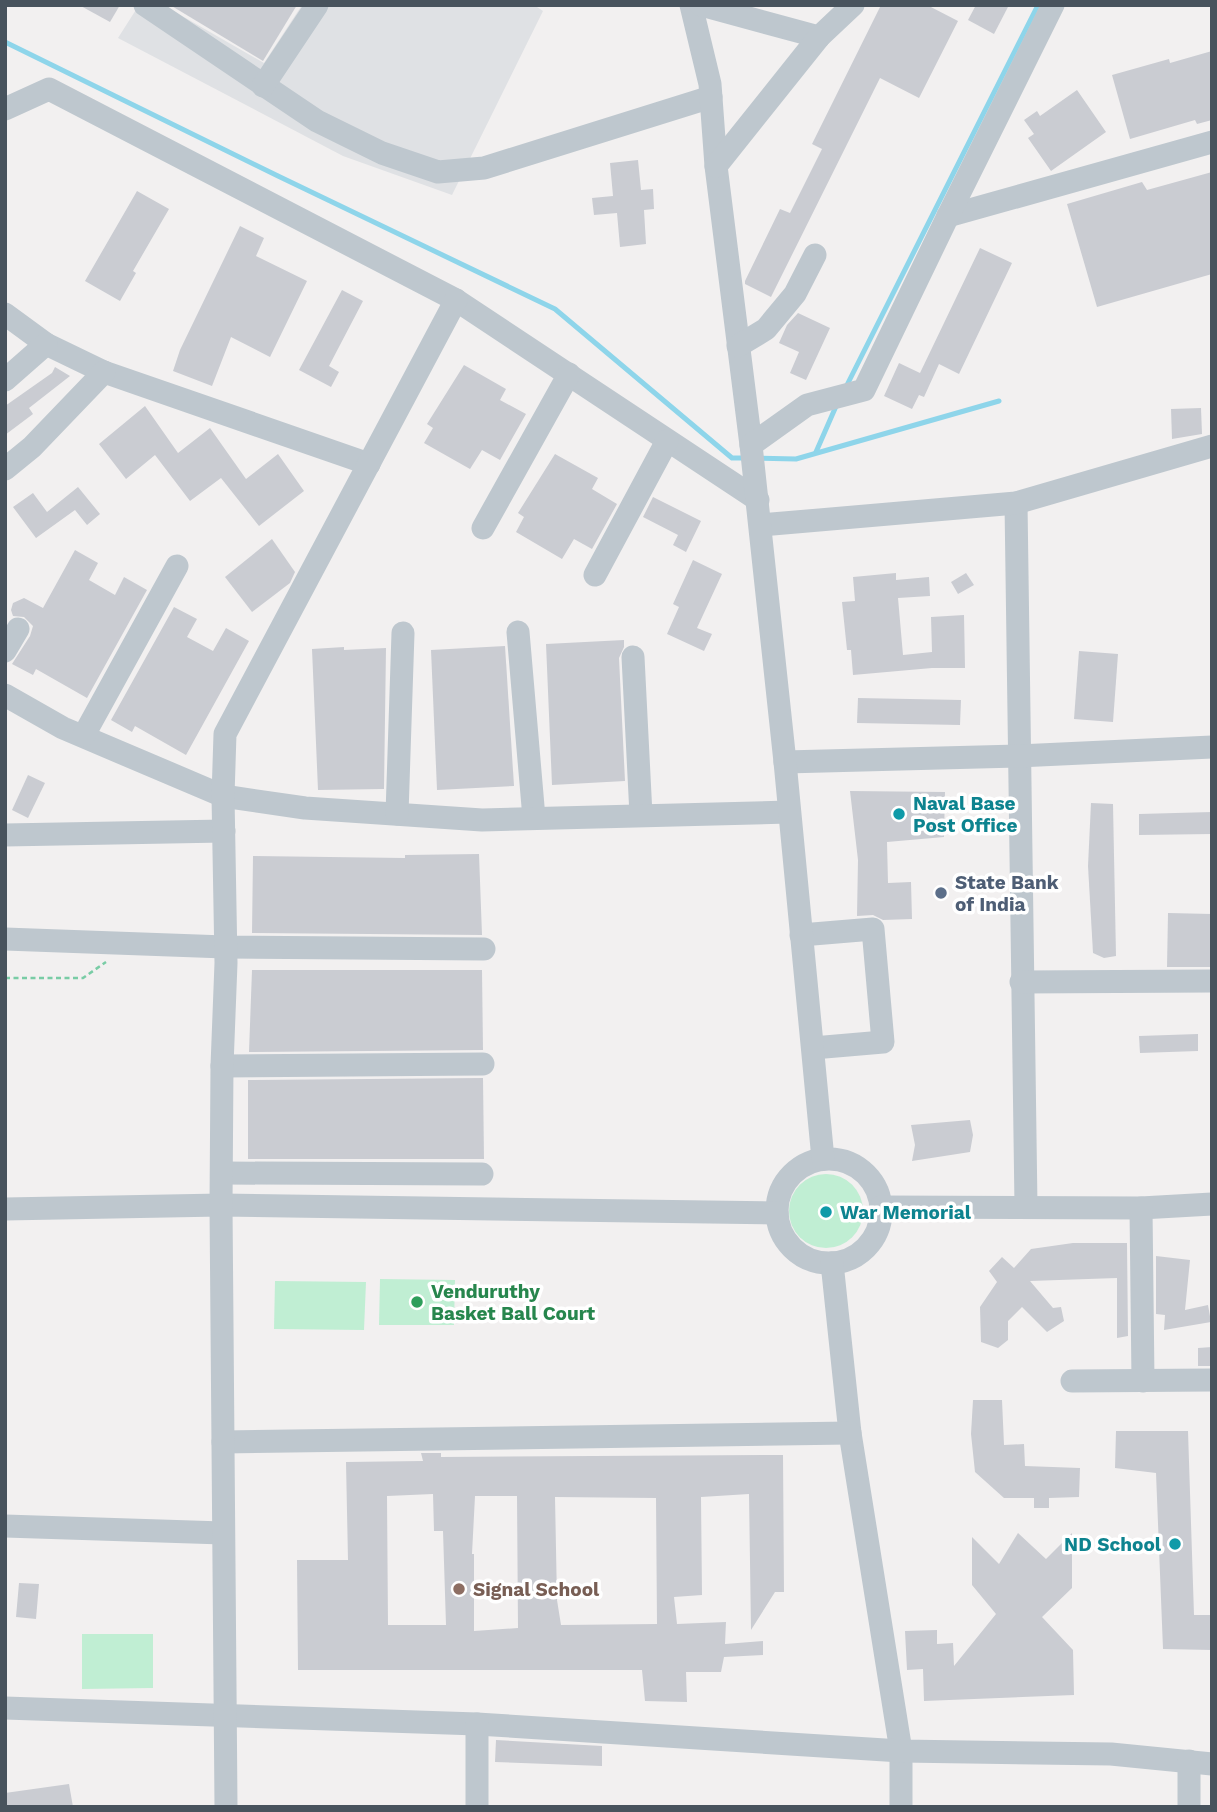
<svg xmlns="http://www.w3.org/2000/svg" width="1217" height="1812" viewBox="0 0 1217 1812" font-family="'Work Sans',sans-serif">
	<rect width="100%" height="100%" fill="#f2f0f0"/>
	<!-- airport -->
	<path fill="#dfe1e4" d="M139 5H163L264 63 302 5H534L543 11 452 195 343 156 118 38Z"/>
	<!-- green -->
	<g fill="#c0eed3">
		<circle cx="826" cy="1211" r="37"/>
		<path d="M380 1279 455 1280 454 1325H379Z"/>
		<path d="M275 1281 366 1282 364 1330 274 1329Z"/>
		<path d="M82 1634H153V1688L82 1689Z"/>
	</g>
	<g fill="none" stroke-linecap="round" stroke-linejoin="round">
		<!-- stream -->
		<g stroke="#8ed5ea" stroke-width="5">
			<path d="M5 42 278 176 555 309 732 458H747"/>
			<path d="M845 389 1038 5"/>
			<path d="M816 452 837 404"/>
			<path d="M757 458 796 459 999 401"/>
		</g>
	</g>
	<!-- building -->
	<g fill="#caccd2" fill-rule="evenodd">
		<path d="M79 5H120L110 22Z"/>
		<path d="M170 5H297L263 61Z"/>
		<path d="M881 5H927L958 21 919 98 880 78 771 297 745 284V281L780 209 790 213 822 149 812 144Z"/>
		<path d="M976 5H1009L994 34 968 20Z"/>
		<path d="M1212 51V120L1197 124 1195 120 1130 139 1112 75 1169 59 1170 63Z"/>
		<path d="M1077 90 1106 132 1051 171 1028 138 1034 134 1024 120 1037 111 1040 116Z"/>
		<path d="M638 160 641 190 653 189 654 209 644 210 646 244 620 247 617 213 594 215 592 198 613 196 610 163Z"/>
		<path d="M1212 172V274L1097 307 1067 204 1142 182 1147 190Z"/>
		<path d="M137 191 169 209 133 271 136 273 120 301 85 281Z"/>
		<path d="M240 226 264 238 256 256 307 281 270 357 231 337 212 386 173 371 180 350Z"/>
		<path d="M980 248 1012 263 959 374 939 364 924 397 919 395 912 409 884 396 899 363 920 373Z"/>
		<path d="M342 290 363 301 329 366 339 372 331 387 299 370Z"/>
		<path d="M798 313 830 328 806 380 790 373 799 352 779 343 787 325Z"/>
		<path d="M464 365 506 389 500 400 526 414 500 460 482 450 470 469 424 443 433 428 427 424Z"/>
		<path d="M55 367 70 376 29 408 33 414 5 435V406L52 373Z"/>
		<path d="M145 406 178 453 210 428 246 479 278 454 304 491 259 526 221 478 190 501 155 455 126 479 99 444Z"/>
		<path d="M1201 408 1202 434 1172 439 1171 409Z"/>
		<path d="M555 454 598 478 592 489 617 504 592 549 574 539 562 559 516 532 524 517 518 513Z"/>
		<path d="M78 487 100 514 87 525 75 510 36 538 13 507 33 493 47 512Z"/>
		<path d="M653 497 701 521 686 552 673 545 678 535 643 517Z"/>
		<path d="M272 539 295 572 290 583 252 612 225 577Z"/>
		<path d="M75 550 98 563 89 580 115 595 124 577 147 590 87 698 36 669 33 675 12 664 30 636 33 626 24 617 13 616 11 610 13 603 24 598 43 608Z"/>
		<path d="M693 560 722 574 697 628 712 634 704 651 667 634 679 607 673 604Z"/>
		<path d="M896 573V580L929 577 930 596 898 598 903 655 932 652 931 617 964 615 965 668H932L853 675 851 650H847L842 602 855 601 853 577Z"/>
		<path d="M966 573 974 585 958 594 951 582Z"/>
		<path d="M174 607 197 619 187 637 213 651 226 628 249 641 186 755 135 726 132 732 111 720Z"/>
		<path d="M624 640V647L619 658 625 781 552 785 546 644Z"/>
		<path d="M505 646 514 786 437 790 431 650Z"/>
		<path d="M344 647V650L386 648 384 789 318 790 312 649Z"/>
		<path d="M1079 651 1118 654 1113 722 1074 719Z"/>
		<path d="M858 698 961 700 960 725 857 723Z"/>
		<path d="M28 775 45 783 28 818 12 810Z"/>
		<path d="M850 791 945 792 944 837 887 842 888 883 911 882 912 919 883 920 873 915 857 916 858 860Z"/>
		<path d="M1091 803 1113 804 1116 956 1104 958 1093 953 1088 866Z"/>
		<path d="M1212 812V834L1139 835V814Z"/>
		<path d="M479 854 482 935 252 933 253 856 405 858V855Z"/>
		<path d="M1168 913 1212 914V967H1167Z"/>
		<path d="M252 970H482L483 1050 249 1052Z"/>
		<path d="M1198 1034V1051L1140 1053 1139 1036Z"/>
		<path d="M483 1078 484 1159H248V1080Z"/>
		<path d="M970 1120 973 1135 970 1152 912 1161 915 1145 911 1125Z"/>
		<path d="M1073 1243H1127L1128 1336 1117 1338V1278L1030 1281 1053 1308 1061 1307 1064 1321 1047 1332 1022 1307 1008 1321V1340L998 1348 981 1342 980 1307 997 1282 989 1271 1002 1257 1014 1268 1031 1249Z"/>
		<path d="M1156 1256 1190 1260 1185 1310 1208 1305 1211 1322 1164 1330 1165 1315 1156 1314Z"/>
		<path d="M1212 1347V1366H1198V1348Z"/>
		<path d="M973 1400H1002L1004 1445 1024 1444 1025 1466 1080 1468 1079 1497 1049 1498V1508H1034V1498H1004L975 1472 971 1434Z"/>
		<path d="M1116 1431H1188L1194 1615H1212V1650L1163 1649 1156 1473 1115 1468Z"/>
		<path d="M421 1453H441V1457L783 1455 784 1592H775L751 1630 749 1494 701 1497 702 1595 674 1597 677 1624 726 1622 725 1644 763 1641V1655L724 1657 721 1672H686L687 1702 645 1701 642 1670H298L297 1560H348L346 1462 423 1461ZM433 1494 434 1531H443L446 1625H388L387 1496ZM475 1496H517L518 1628 474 1631V1554H472ZM555 1497 656 1498 657 1624 561 1625 557 1600Z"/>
		<path d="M1018 1533 1046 1559 1072 1533V1588L1042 1617 1073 1650 1074 1695 924 1701 923 1669 907 1670 905 1631 937 1630V1644L953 1643 954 1666 996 1614 972 1585V1537L999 1564Z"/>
		<path d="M19 1583 39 1584 36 1619 16 1617Z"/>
		<path d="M496 1740 602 1746V1766L495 1762Z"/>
		<path d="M69 1784 73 1807H5V1793Z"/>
	</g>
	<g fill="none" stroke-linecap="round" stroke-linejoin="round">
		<!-- path -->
		<path stroke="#79cca5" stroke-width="2.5" stroke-dasharray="5 3.5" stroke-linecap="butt" d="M5 978H83L106 962"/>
		<!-- minor -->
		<g stroke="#bec7ce" stroke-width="23">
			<path d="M145 5 317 121 382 153 438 172 484 168 711 97"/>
			<path d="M691 5 710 84 716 166 751 445"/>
			<path d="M701 5 819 37"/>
			<path d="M263 86 317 5"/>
			<path d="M5 109 49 89 456 300 758 500"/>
			<path d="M716 166 819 37 853 5"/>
			<path d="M948 216 1212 142"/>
			<path d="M5 314 46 344 104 372 369 464"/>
			<path d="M738 346 766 329 795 294 815 255"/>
			<path d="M5 380 46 344"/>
			<path d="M5 469 32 447 104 372"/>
			<path d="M1016 503 1026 1206"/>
			<path d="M761 525 1016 503 1212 446"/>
			<path d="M483 528 569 374"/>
			<path d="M595 575 667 441"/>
			<path d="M518 632 534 818"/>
			<path d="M5 651 18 629"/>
			<path d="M633 657 641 815"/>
			<path d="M5 695 63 728 223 796 305 808 482 820 789 812"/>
			<path d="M84 735 177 566"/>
			<path d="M785 762 1018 756 1212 747"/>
			<path d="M397 814 403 633"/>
			<path d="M5 835 224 831"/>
			<path d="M801 935 873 929 883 1042 813 1048"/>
			<path d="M5 939 225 947 484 949"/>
			<path d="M1021 982 1212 981"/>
			<path d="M222 1066 483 1064"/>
			<circle cx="829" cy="1211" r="52"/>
			<path d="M823 1159 785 762 751 445 807 405 864 390 948 216 1053 5"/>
			<path d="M222 1173 482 1174"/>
			<path d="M881 1207 1141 1208 1212 1204"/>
			<path d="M1141 1208 1143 1381"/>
			<path d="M5 1209 221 1205 777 1213"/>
			<path d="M832 1263 850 1433 901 1751V1807"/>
			<path d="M1072 1381 1212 1380"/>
			<path d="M223 1442 850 1433"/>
			<path d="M5 1526 223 1533"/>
			<path d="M5 1708 477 1724 901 1751 1111 1754 1212 1764"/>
			<path d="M477 1724V1807"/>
			<path d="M226 1807 221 1205 222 1066 226 963 223 796 225 734 456 300"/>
			<path d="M1189 1807V1761"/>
		</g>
	</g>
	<!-- markers -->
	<g fill="#0f9aa8" stroke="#fff" stroke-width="2.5">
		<circle cx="899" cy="814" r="7"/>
		<circle cx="826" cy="1212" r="7"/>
		<circle cx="1175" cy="1544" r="7"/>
	</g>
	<circle fill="#5c6f8a" stroke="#fff" stroke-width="2.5" cx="941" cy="893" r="7"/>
	<circle fill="#2e9e5b" stroke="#fff" stroke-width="2.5" cx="417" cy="1302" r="7"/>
	<circle fill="#8d6e63" stroke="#fff" stroke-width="2.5" cx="459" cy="1589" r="7"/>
	<g text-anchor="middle" stroke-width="7" stroke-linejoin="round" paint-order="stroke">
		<!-- culture labels -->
		<g font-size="19" font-weight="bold" fill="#0d838f" stroke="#fff" text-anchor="start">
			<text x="913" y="810">Naval Base<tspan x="913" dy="22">Post Office</tspan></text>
			<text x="840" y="1219">War Memorial</text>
			<text x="1161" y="1551" text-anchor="end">ND School</text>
		</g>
		<!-- service labels -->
		<g font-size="19" font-weight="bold" fill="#4e5e75" stroke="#fff" text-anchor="start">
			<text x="955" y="889">State Bank<tspan x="955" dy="22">of India</tspan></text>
		</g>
		<!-- leisure labels -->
		<g font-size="19" font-weight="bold" fill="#27864d" stroke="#fff" text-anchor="start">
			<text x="431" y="1298">Venduruthy<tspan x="431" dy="22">Basket Ball Court</tspan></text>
		</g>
		<!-- education labels -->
		<g font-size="19" font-weight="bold" fill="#785e54" stroke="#fff" text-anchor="start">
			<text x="473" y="1596">Signal School</text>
		</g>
	</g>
	<!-- border -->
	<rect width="1217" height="1812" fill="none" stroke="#48535d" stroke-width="14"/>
</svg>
